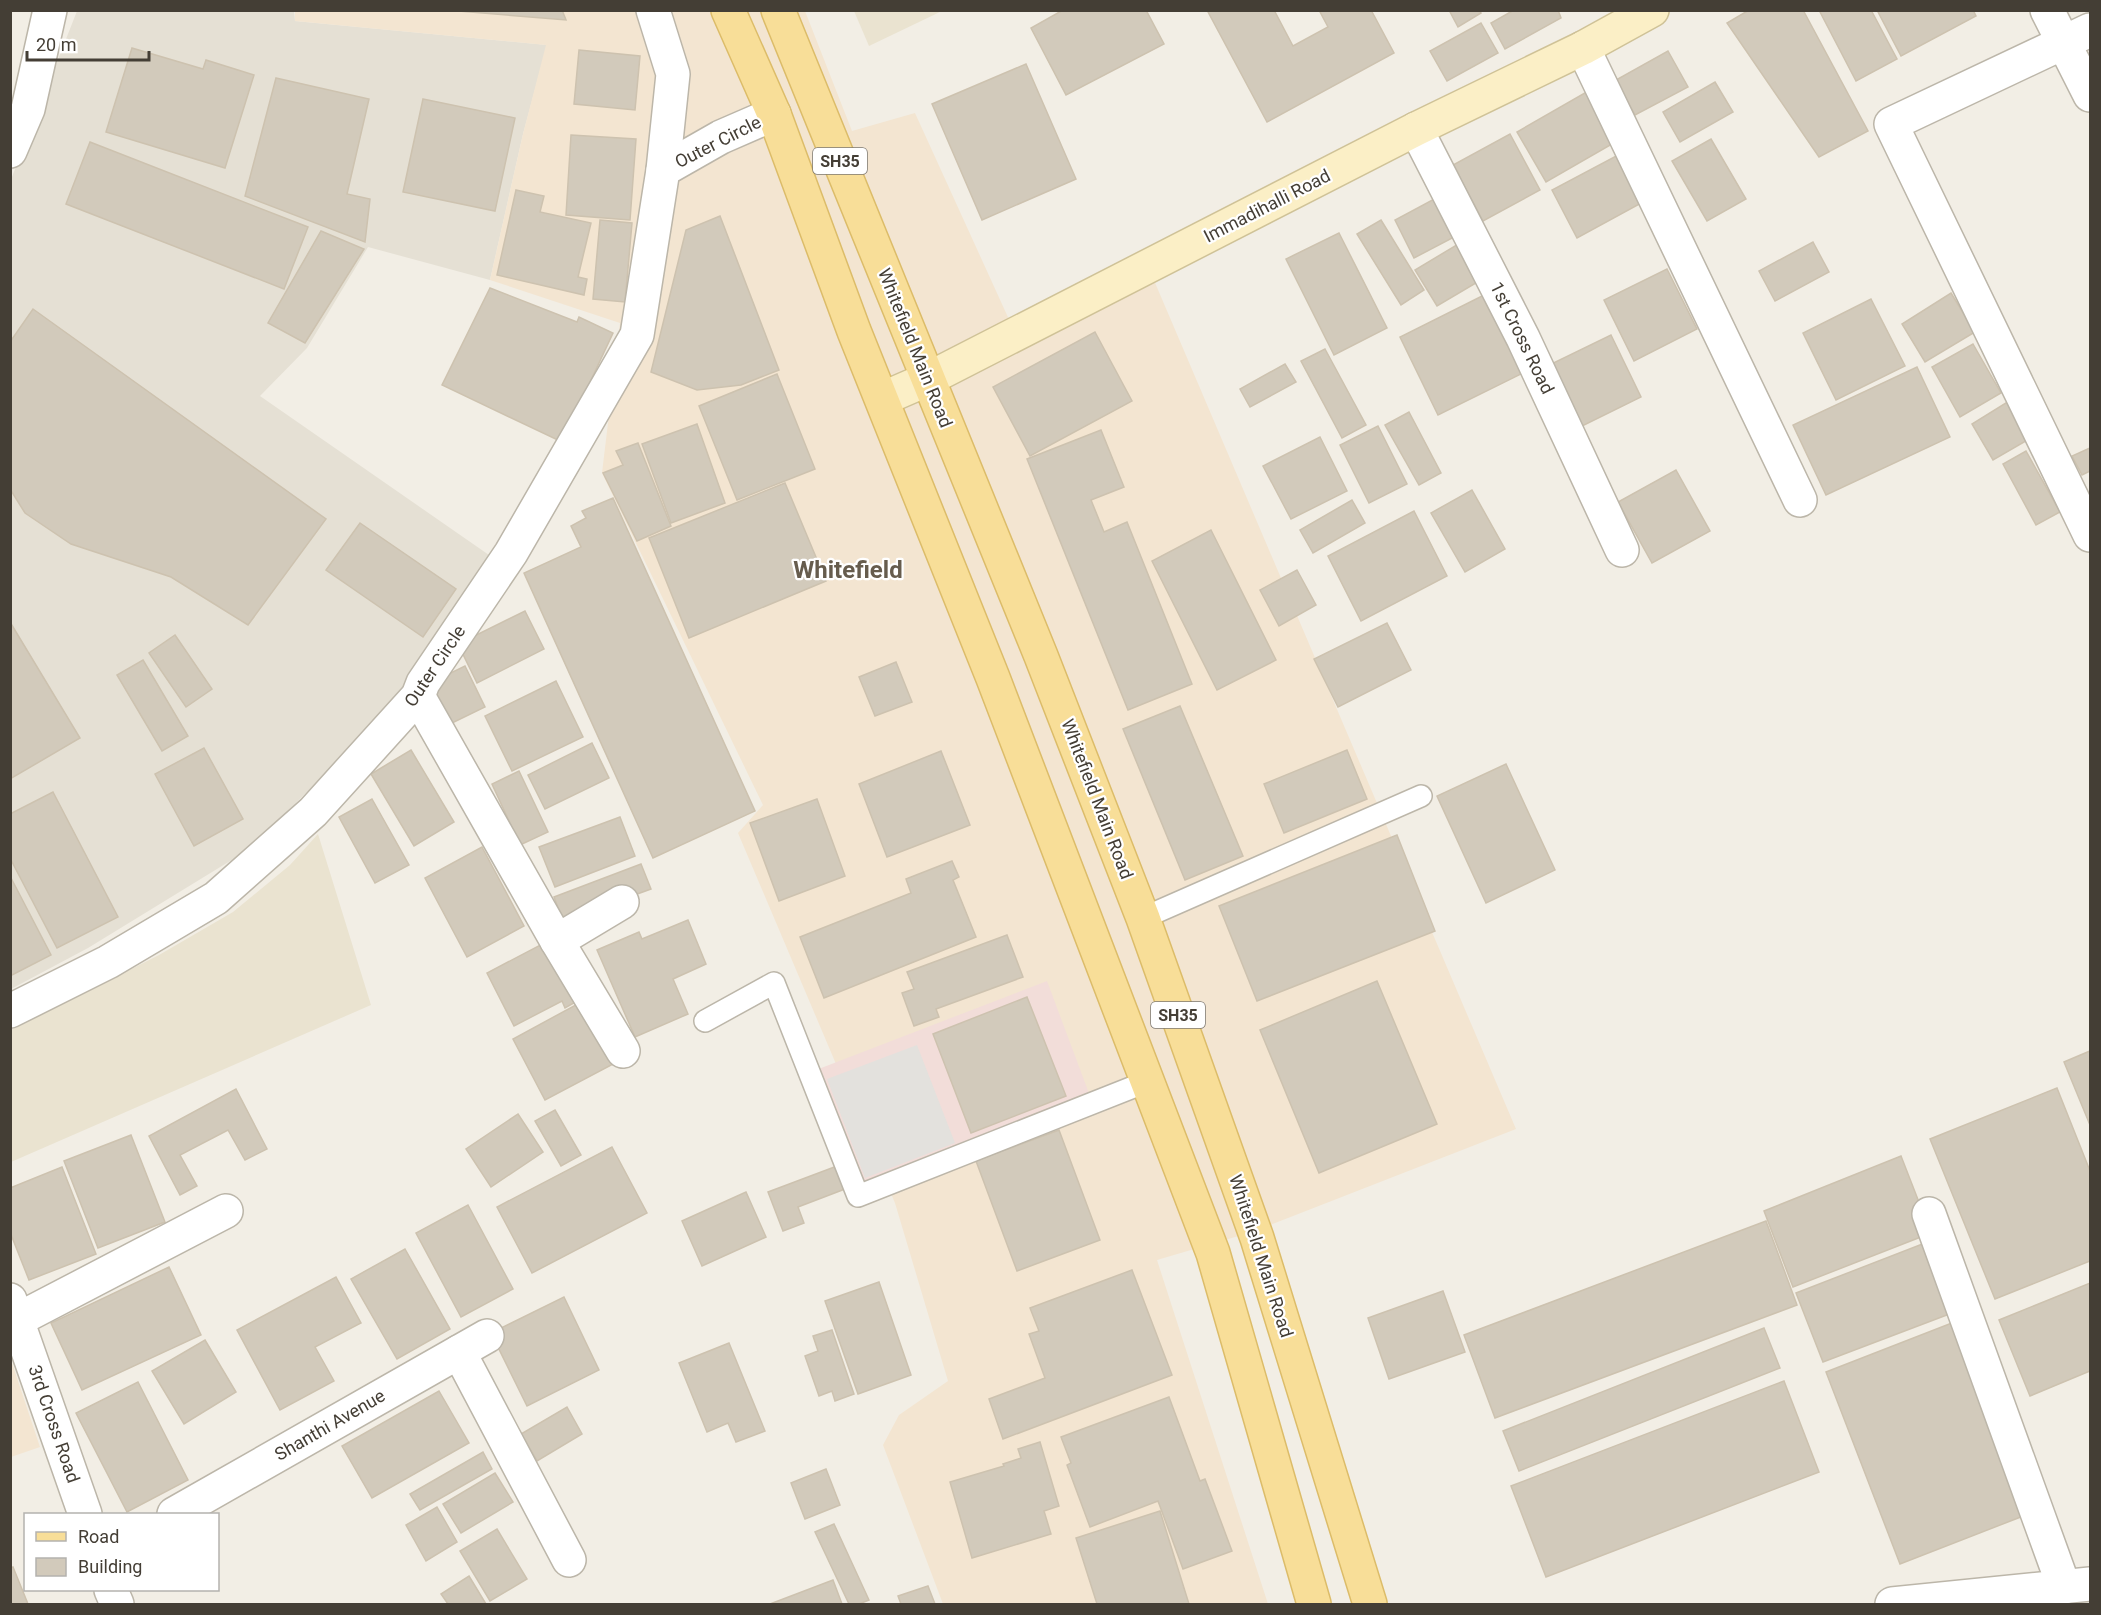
<svg xmlns="http://www.w3.org/2000/svg" width="2101" height="1615" viewBox="0 0 2101 1615" font-family="Roboto,sans-serif">
	<rect width="100%" height="100%" fill="#f2eee5"/>
	<!-- residential -->
	<path fill="#e5e0d4" d="M77 11H294L295 21 547 45 523 134 490 280 368 247 307 348 260 396 489 555 435 653 327 772 248 850 88 948 11 989 10 182Z"/>
	<!-- commercial -->
	<g fill="#f3e5d1">
		<path d="M295 11H805L852 131 915 113 1022 348 1153 278 1516 1129 1252 1232 1157 1260 1268 1604H943L883 1445 899 1415 948 1381 895 1203 738 833 763 805 602 473 620 323 490 280 523 134 546 45 295 21Z"/>
		<path d="M11 1360 40 1447 11 1457H10Z"/>
	</g>
	<!-- education -->
	<g fill="#eae3d0">
		<path d="M854 11H942L869 46Z"/>
		<path d="M318 834 371 1005 11 1162V1030L159 955 233 912 290 865Z"/>
	</g>
	<!-- medical -->
	<path fill="#f2ddd9" d="M1047 981 1090 1096 860 1184 816 1070Z"/>
	<!-- parking -->
	<path fill="#e3e1dd" d="M917 1045 955 1143 865 1178 827 1079Z"/>
	<!-- building -->
	<g fill="#d2cabb" stroke="#cdc2af" stroke-width="1.5">
		<path d="M446 10H562L566 20Z"/>
		<path d="M1063 10H1146L1164 44 1066 95 1031 28Z"/>
		<path d="M1207 10H1274L1293 46 1328 27 1319 10H1371L1394 53 1267 122Z"/>
		<path d="M1449 10H1479L1481 13 1458 27Z"/>
		<path d="M1514 10H1558L1561 18 1505 49 1491 23Z"/>
		<path d="M1749 10H1803L1868 131 1819 157 1727 23Z"/>
		<path d="M1819 10H1871L1897 59 1856 81Z"/>
		<path d="M1877 10H1973L1976 16 1901 56Z"/>
		<path d="M1481 23 1498 53 1447 81 1430 51Z"/>
		<path d="M132 48 203 69 206 60 254 75 225 168 106 132Z"/>
		<path d="M579 50 640 56 635 110 574 104Z"/>
		<path d="M1668 51 1688 87 1635 115 1616 80Z"/>
		<path d="M1026 64 1076 179 982 220 932 104Z"/>
		<path d="M276 78 369 99 347 194 370 199 365 242 245 196Z"/>
		<path d="M1715 82 1733 112 1680 142 1663 112Z"/>
		<path d="M1590 90 1619 140 1546 182 1517 132Z"/>
		<path d="M423 99 515 118 495 211 403 192Z"/>
		<path d="M1510 134 1540 190 1483 221 1453 165Z"/>
		<path d="M571 135 636 139 630 220 566 215Z"/>
		<path d="M1711 139 1746 199 1707 221 1672 161Z"/>
		<path d="M90 142 308 227 284 289 66 204Z"/>
		<path d="M1620 154 1645 201 1577 238 1552 190Z"/>
		<path d="M516 190 544 196 540 212 591 223 578 277 587 279 584 295 497 275Z"/>
		<path d="M1438 197 1458 235 1414 258 1395 220Z"/>
		<path d="M720 216 779 370 741 385 697 390 651 372 686 230Z"/>
		<path d="M600 220 632 223 625 302 593 299Z"/>
		<path d="M1381 220 1424 290 1401 305 1357 234Z"/>
		<path d="M321 231 364 249 305 343 268 323Z"/>
		<path d="M1339 233 1387 328 1334 355 1286 259Z"/>
		<path d="M1813 242 1829 272 1775 301 1759 271Z"/>
		<path d="M1460 243 1481 280 1437 306 1415 270Z"/>
		<path d="M1667 269 1697 329 1634 361 1604 300Z"/>
		<path d="M490 288 577 322 579 317 613 333 562 442 442 385Z"/>
		<path d="M1490 292 1529 370 1438 415 1400 337Z"/>
		<path d="M1951 293 1975 332 1925 362 1902 324Z"/>
		<path d="M1871 299 1905 366 1836 400 1803 333Z"/>
		<path d="M33 309 326 519 248 625 171 577 71 544 25 513 10 489V342Z"/>
		<path d="M1095 332 1132 401 1030 456 993 387Z"/>
		<path d="M1611 335 1641 397 1574 430 1543 368Z"/>
		<path d="M1973 344 2001 393 1960 417 1932 367Z"/>
		<path d="M1325 349 1366 425 1342 438 1301 361Z"/>
		<path d="M1285 364 1296 382 1250 407 1240 389Z"/>
		<path d="M1917 367 1950 437 1826 495 1793 425Z"/>
		<path d="M777 374 815 469 737 500 699 406Z"/>
		<path d="M2009 401 2031 438 1993 460 1972 424Z"/>
		<path d="M1409 412 1441 473 1419 485 1385 425Z"/>
		<path d="M697 424 725 503 671 523 642 444Z"/>
		<path d="M1378 426 1407 484 1369 503 1340 445Z"/>
		<path d="M1101 430 1124 487 1091 500 1104 532 1127 522 1192 684 1128 710 1027 459Z"/>
		<path d="M1320 437 1347 491 1291 519 1263 466Z"/>
		<path d="M638 443 671 526 637 541 603 473 623 465 616 451Z"/>
		<path d="M2090 448V471L2082 475 2072 456Z"/>
		<path d="M2026 451 2060 512 2036 525 2003 464Z"/>
		<path d="M1676 470 1710 531 1652 563 1618 502Z"/>
		<path d="M785 483 826 581 689 638 649 538Z"/>
		<path d="M1472 490 1505 549 1465 572 1431 513Z"/>
		<path d="M613 498 755 811 653 858 524 573 581 547 571 526 586 518 582 511Z"/>
		<path d="M1352 500 1365 523 1313 553 1300 530Z"/>
		<path d="M1414 511 1447 576 1361 621 1328 556Z"/>
		<path d="M360 523 456 589 423 637 326 570Z"/>
		<path d="M1211 530 1276 660 1217 690 1152 561Z"/>
		<path d="M1297 570 1316 605 1279 626 1260 590Z"/>
		<path d="M525 611 544 649 477 683 458 644Z"/>
		<path d="M10 622 80 738 10 779Z"/>
		<path d="M1387 623 1411 670 1338 707 1314 659Z"/>
		<path d="M175 635 212 689 186 707 149 653Z"/>
		<path d="M143 660 188 736 162 751 117 675Z"/>
		<path d="M896 662 912 702 875 716 859 677Z"/>
		<path d="M465 666 485 707 448 725 428 684Z"/>
		<path d="M556 681 583 737 512 771 485 716Z"/>
		<path d="M1180 706 1243 856 1185 880 1123 729Z"/>
		<path d="M592 743 609 778 545 809 528 775Z"/>
		<path d="M204 748 243 819 194 846 155 774Z"/>
		<path d="M411 750 454 822 414 846 371 774Z"/>
		<path d="M1347 750 1367 799 1284 833 1264 784Z"/>
		<path d="M941 751 970 825 887 857 859 784Z"/>
		<path d="M1506 764 1555 870 1486 903 1437 796Z"/>
		<path d="M519 771 548 832 520 845 492 784Z"/>
		<path d="M53 792 118 917 57 948 10 858V814Z"/>
		<path d="M372 799 409 865 375 883 339 817Z"/>
		<path d="M817 799 845 876 779 901 750 823Z"/>
		<path d="M620 817 635 856 555 887 539 847Z"/>
		<path d="M1397 835 1435 931 1257 1001 1219 906Z"/>
		<path d="M482 847 524 926 467 957 425 878Z"/>
		<path d="M952 861 959 877 953 880 976 937 824 998 800 937 911 893 906 879Z"/>
		<path d="M641 864 651 889 563 921 554 897Z"/>
		<path d="M10 876 51 955 10 976Z"/>
		<path d="M688 920 706 964 673 979 688 1014 635 1037 597 950 639 932 642 939Z"/>
		<path d="M1007 935 1023 977 936 1009 939 1017 914 1026 902 993 914 989 907 972Z"/>
		<path d="M550 940 581 999 565 1008 562 1001 514 1026 487 973Z"/>
		<path d="M1377 981 1437 1124 1319 1173 1260 1030Z"/>
		<path d="M1027 997 1066 1096 971 1133 933 1034Z"/>
		<path d="M585 1000 617 1062 545 1100 513 1039Z"/>
		<path d="M2090 1051V1125L2064 1062Z"/>
		<path d="M2057 1088 2090 1171V1261L1995 1299 1930 1139Z"/>
		<path d="M236 1089 267 1149 245 1160 228 1130 180 1155 197 1186 180 1195 149 1136Z"/>
		<path d="M555 1110 581 1155 561 1166 535 1121Z"/>
		<path d="M518 1114 543 1152 491 1187 466 1149Z"/>
		<path d="M1059 1130 1100 1240 1017 1271 976 1161Z"/>
		<path d="M131 1135 165 1222 98 1248 64 1161Z"/>
		<path d="M612 1147 647 1213 532 1273 497 1207Z"/>
		<path d="M1901 1156 1931 1233 1793 1287 1764 1211Z"/>
		<path d="M837 1166 845 1189 798 1207 804 1223 783 1231 768 1192Z"/>
		<path d="M62 1167 96 1254 29 1280 10 1232V1188Z"/>
		<path d="M746 1192 766 1237 702 1266 682 1221Z"/>
		<path d="M468 1205 513 1289 461 1317 416 1233Z"/>
		<path d="M1766 1221 1797 1305 1495 1418 1464 1335Z"/>
		<path d="M1925 1243 1952 1313 1823 1362 1796 1293Z"/>
		<path d="M405 1249 450 1329 397 1359 351 1279Z"/>
		<path d="M169 1267 201 1335 82 1390 51 1323Z"/>
		<path d="M1132 1270 1172 1375 1003 1439 989 1399 1045 1378 1029 1334 1039 1331 1030 1308Z"/>
		<path d="M336 1277 361 1323 315 1347 334 1381 280 1410 237 1330Z"/>
		<path d="M879 1282 911 1375 858 1394 825 1301Z"/>
		<path d="M2090 1283V1371L2030 1396 1999 1320Z"/>
		<path d="M1443 1291 1465 1352 1389 1379 1368 1318Z"/>
		<path d="M564 1297 599 1370 527 1406 491 1333Z"/>
		<path d="M1957 1321 2031 1513 1900 1564 1826 1372Z"/>
		<path d="M1764 1328 1780 1368 1519 1471 1503 1431Z"/>
		<path d="M832 1330 854 1394 835 1401 832 1391 819 1396 805 1356 818 1351 813 1336Z"/>
		<path d="M205 1340 236 1392 184 1424 152 1371Z"/>
		<path d="M729 1343 765 1431 736 1442 728 1423 707 1432 679 1363Z"/>
		<path d="M1784 1381 1819 1472 1546 1577 1511 1486Z"/>
		<path d="M138 1382 188 1480 127 1512 76 1413Z"/>
		<path d="M439 1391 469 1443 372 1498 342 1446Z"/>
		<path d="M1169 1397 1200 1481 1205 1479 1232 1551 1183 1569 1158 1501 1090 1527 1067 1465 1071 1463 1061 1437Z"/>
		<path d="M567 1407 582 1434 537 1461 521 1434Z"/>
		<path d="M1040 1442 1059 1506 1044 1511 1051 1534 972 1558 950 1482 1004 1466 1003 1464 1021 1458 1018 1449Z"/>
		<path d="M483 1452 492 1469 420 1510 410 1494Z"/>
		<path d="M826 1469 840 1505 805 1519 791 1483Z"/>
		<path d="M495 1473 513 1502 461 1533 443 1504Z"/>
		<path d="M437 1507 457 1542 426 1561 406 1525Z"/>
		<path d="M1160 1511 1189 1604H1097L1076 1538Z"/>
		<path d="M834 1524 869 1600 859 1604H849L815 1532Z"/>
		<path d="M497 1529 527 1579 490 1601 460 1551Z"/>
		<path d="M13 1567 28 1604H10V1568Z"/>
		<path d="M469 1576 486 1604H448L441 1594Z"/>
		<path d="M833 1580 842 1604H770Z"/>
		<path d="M928 1586 935 1604H901L898 1596Z"/>
	</g>
	<g fill="none" stroke-linecap="round" stroke-linejoin="round">
		<defs>
			<g id="lane">
				<path d="M1143 918 1421 796"/>
				<path d="M705 1021 774 983 858 1196 1146 1082"/>
			</g>
			<g id="street">
				<path d="M653 10 673 74 663 170"/>
				<path d="M2047 10 2090 95"/>
				<path d="M2090 30 1891 124 2090 535"/>
				<path d="M1583 48 1800 500"/>
				<path d="M1416 129 1523 338 1622 550"/>
				<path d="M10 151 28 109 50 10"/>
				<path d="M418 696 557 941 623 1051"/>
				<path d="M557 941 622 902"/>
				<path d="M10 1011 108 962 216 898 313 812 418 696 423 683 511 553 637 335 663 170 721 137 774 114"/>
				<path d="M1929 1214 2064 1587"/>
				<path d="M10 1300 85 1514"/>
				<path d="M17 1320 226 1211"/>
				<path d="M459 1352 569 1560"/>
				<path d="M174 1514 487 1336"/>
				<path d="M111 1590 117 1604"/>
				<path d="M1892 1604 2090 1584"/>
			</g>
			<path id="secondary" d="M882 399 928 379 1416 129 1583 48 1652 10"/>
			<g id="primary">
				<path d="M728 10 774 114 854 331 993 678 1213 1253 1314 1604"/>
				<path d="M778 10 1041 656 1143 918 1257 1238 1370 1604"/>
			</g>
		</defs>
		<!-- lane casing -->
		<use href="#lane" stroke="#bcb6a9" stroke-width="24"/>
		<!-- street casing -->
		<use href="#street" stroke="#bcb6a9" stroke-width="36"/>
		<!-- secondary casing -->
		<use href="#secondary" stroke="#cfc297" stroke-width="36"/>
		<!-- primary casing -->
		<use href="#primary" stroke="#dcbc69" stroke-width="36"/>
		<!-- lane -->
		<use href="#lane" stroke="#fff" stroke-width="21"/>
		<!-- street -->
		<use href="#street" stroke="#fff" stroke-width="33"/>
		<!-- secondary -->
		<use href="#secondary" stroke="#fbefc6" stroke-width="33"/>
		<!-- primary -->
		<use href="#primary" stroke="#f8de98" stroke-width="33"/>
	</g>
	<g text-anchor="middle" stroke-width="4.5" stroke-linejoin="round" paint-order="stroke">
		<!-- shield labels -->
		<g fill="#fff" stroke="#7c7872" stroke-width="1.5">
			<rect x="813" y="148" width="54" height="26" rx="4.5"/>
			<rect x="1151" y="1002" width="54" height="26" rx="4.5"/>
		</g>
		<g font-size="16" font-weight="bold" fill="#443e35">
			<text x="840" y="167">SH35</text>
			<text x="1178" y="1021">SH35</text>
		</g>
		<!-- street labels -->
		<g font-size="18" fill="#443e35" stroke="#fff">
			<text transform="translate(718 142) rotate(-27)" y="6">Outer Circle</text>
			<text transform="translate(1267 206) rotate(-27)" y="6">Immadihalli Road</text>
			<text transform="translate(1522 338) rotate(64)" y="6">1st Cross Road</text>
			<text transform="translate(915 348) rotate(68)" y="6">Whitefield Main Road</text>
			<text transform="translate(435 666) rotate(-56)" y="6">Outer Circle</text>
			<text transform="translate(1097 799) rotate(69)" y="6">Whitefield Main Road</text>
			<text transform="translate(1261 1256) rotate(72)" y="6">Whitefield Main Road</text>
			<text transform="translate(54 1424) rotate(71)" y="6">3rd Cross Road</text>
			<text transform="translate(330 1425) rotate(-30)" y="6">Shanthi Avenue</text>
		</g>
		<!-- district labels -->
		<g font-size="24" font-weight="bold" fill="#665c4d" stroke="#fff">
			<text x="848" y="578">Whitefield</text>
		</g>
	</g>
	<!-- border -->
	<rect width="2101" height="1615" fill="none" stroke="#443e35" stroke-width="24"/>
	<!-- legend -->
	<rect x="24" y="1513" width="195" height="78" fill="#ffffff" stroke="#b4b2ae" stroke-width="1.5"/>
	<rect x="36" y="1532" width="30" height="9" fill="#f8de98" stroke="#b4b2ae" stroke-width="1.5"/>
	<text x="78" y="1543" font-size="18" fill="#443e35">Road</text>
	<rect x="36" y="1558" width="30" height="18" fill="#d2cabb" stroke="#b4b2ae" stroke-width="1.5"/>
	<text x="78" y="1573" font-size="18" fill="#443e35">Building</text>
	<!-- scale -->
	<path d="M27 51v9h122v-9" fill="none" stroke="#443e35" stroke-width="3"/>
	<text x="36" y="51" font-size="18" fill="#443e35" stroke="#ffffff" stroke-width="4.5" paint-order="stroke">20 m</text>
</svg>
